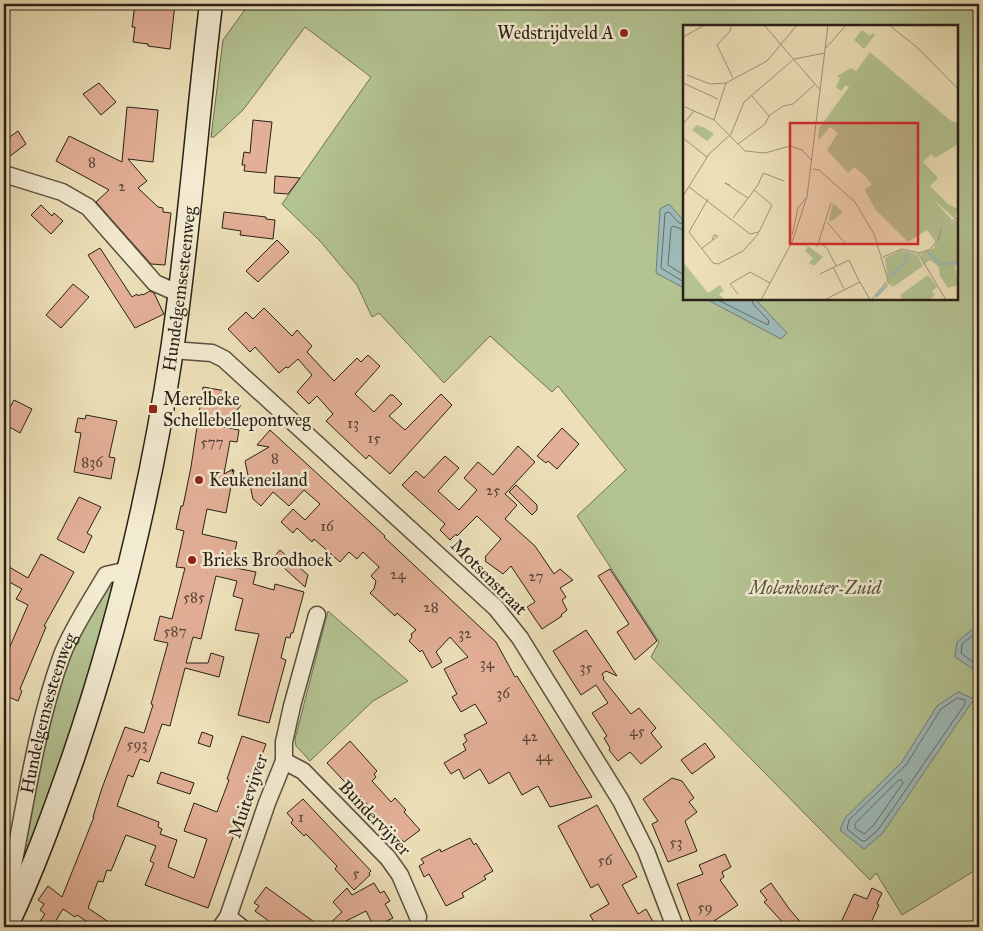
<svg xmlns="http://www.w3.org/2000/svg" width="983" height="931" viewBox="0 0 983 931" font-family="'IM FELL Great Primer',serif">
	<rect width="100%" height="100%" fill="#ede0b8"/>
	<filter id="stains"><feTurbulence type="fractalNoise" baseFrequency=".004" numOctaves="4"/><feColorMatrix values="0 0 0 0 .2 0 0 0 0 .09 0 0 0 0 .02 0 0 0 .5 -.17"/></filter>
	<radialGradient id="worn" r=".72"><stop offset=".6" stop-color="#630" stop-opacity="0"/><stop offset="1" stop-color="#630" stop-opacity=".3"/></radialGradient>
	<!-- green -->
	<g fill="#b4c392" stroke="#6e7255" fill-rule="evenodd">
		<path d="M249 4H979V868L902 915 876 873 870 880 651 657 659 642 577 516 626 470 558 386 552 392 490 336 444 383 379 313 372 317 357 285 320 241 282 204 371 77 305 27 243 110 214 137H211L223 40ZM684 26H957V299H684Z"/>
		<path d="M109 585 112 586 116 591 96 661 30 846H25L44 743 70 651Z"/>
		<path d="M328 611 408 681 373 701 310 761 296 746 295 739Z"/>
	</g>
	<!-- water -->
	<g fill="#9dbab9" stroke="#6f7c79">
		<path d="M669 204 684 221V288L656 273 660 209Z"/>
		<path d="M706 299H755L787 333 781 339Z"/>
		<path d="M979 624V673L955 657 957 642Z"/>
		<path d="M958 692 974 699 882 834 864 849 840 830 845 818 902 762 937 706Z"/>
	</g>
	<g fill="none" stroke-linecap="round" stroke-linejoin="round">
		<!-- shore -->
		<g stroke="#636d68" stroke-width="1">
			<path d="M684 224 679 223 669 212 665 213 661 268 684 282"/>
			<path d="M684 230 673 226 671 228 668 265 684 275"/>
			<path d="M716 299 768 325 769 321 753 304 752 299"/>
			<path d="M979 630 962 644 961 653 979 667"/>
			<path d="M958 698 965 700V704L878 830 865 841H862L847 829 849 820 906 765 941 709Z"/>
			<path d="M899 780H902L903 783 873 826 864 834 855 828V824Z"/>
		</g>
	</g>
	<!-- building -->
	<g fill="#e3b097" stroke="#292018">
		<path d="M135 4H175L170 49 148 46V44L133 42 135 27H132Z"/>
		<path d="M99 83 116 102 101 115 83 94Z"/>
		<path d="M127 107 158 110 153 162 128 159 147 181 138 188 158 207 163 208V212L171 213 165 265 151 264 96 202 109 190 56 161 69 136 122 162Z"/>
		<path d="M253 120 272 122 266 173 244 171 245 165H242L244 152 250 153Z"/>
		<path d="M18 131 26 144 10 156 4 148V141Z"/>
		<path d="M275 176 300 178 288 194 274 193Z"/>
		<path d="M41 205 52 216 54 213 63 221 51 234 31 215Z"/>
		<path d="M224 212 266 217V219L275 220 273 239 240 235 241 231 222 228Z"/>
		<path d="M277 240 289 252 258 282 246 271Z"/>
		<path d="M100 248 132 297 137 294 138 296 142 294 143 295 150 291 154 293 164 314 135 328 88 255Z"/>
		<path d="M73 284 89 297 61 328 46 315Z"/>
		<path d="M264 308 292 336 297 330 312 346 307 352 334 381 357 358 361 362 368 355 380 366 355 394 374 412 390 395H393L402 404 389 416 405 430 441 394 452 405 390 474 369 455 366 459 326 421 333 414 317 396 309 404 297 392 312 375 298 359 288 368 286 367 279 373 255 347 250 352 228 329 246 312 253 319Z"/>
		<path d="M203 387 226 391 241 405 224 427 239 430 237 442 230 441 224 474 233 469 232 472 234 470 226 513 207 509 202 534 237 542 231 567 256 572 253 584 274 590 275 584 304 592 293 633H291L290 638 286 637 281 658 286 660 269 723 238 715 259 634 235 630 243 599 233 596 237 581 216 576 201 639 193 637 186 663H208L211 653 224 657 219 677 185 668 170 726 162 724 149 762 140 759 133 777 128 775 117 806 159 822 158 827 162 829 160 834 177 840 168 867 194 878 207 839 184 831 194 803 217 812 229 780 227 779 242 736 266 744 208 908 145 885 154 863 150 861 156 846 126 835 111 871 107 870 103 882 98 881 88 908 116 927H95L77 915 75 917 63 909 52 927H36L45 914 40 910 44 904 38 900 48 886 62 897 94 817H93L102 788 125 727 144 733 153 705 151 704 168 643 154 640 160 616 172 619 185 568 176 567 184 531 176 529 181 506H183L191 467Z"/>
		<path d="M14 400 32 409 20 433 4 424V418Z"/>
		<path d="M86 415 117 421 109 457 115 458 111 479 74 472 81 433 75 432 78 418 85 419Z"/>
		<path d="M562 428 579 444 557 469 548 461 546 463 537 456Z"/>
		<path d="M270 430 385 536 384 537 496 642 515 677 517 676 592 797 550 807 538 786 522 795 509 772 489 784 480 769 464 779 459 769 451 774 444 763 466 750 463 744 467 741 464 735 487 723 475 704 461 712 452 697 457 694 444 669 468 657 450 637 436 652 442 662 432 668 422 650 420 652 409 641 412 637 411 634 416 630 397 613 395 616 370 593 374 589 376 581 371 576 379 567 363 552 357 559 349 552 340 562 314 539 312 542 297 528 293 533 281 522 293 509 305 520 320 504 304 490 289 506 273 492 261 506 253 499 245 461 269 447 257 445Z"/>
		<path d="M518 446 535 462 505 494 517 505 505 519 535 546 554 574 560 569 573 580 560 588 566 597 562 600 567 610 561 615 562 616 542 629 527 607 535 602 511 566 503 574 485 561 486 559 485 557 501 539 477 516 457 536 456 534 450 540 440 530 445 524 402 485 416 471 424 478 445 456 459 468 438 491 459 510 477 490 464 478 478 462 493 475Z"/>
		<path d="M516 485 537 505V510L532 515 509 492Z"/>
		<path d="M79 497 101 507 87 533 92 536 84 553 57 539Z"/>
		<path d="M280 550 308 575 305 587 273 558Z"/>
		<path d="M41 554 74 572 44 626 46 627 20 689 22 691 18 701 4 695V660L28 605 16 599 22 589 4 579V564L28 578Z"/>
		<path d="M610 569 657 641 635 660 617 632 629 624 598 576Z"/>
		<path d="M586 630 617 676 606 671 602 674 604 678 603 679 631 714 639 708 656 728 651 733 662 747 641 764 630 752 618 761 609 750 610 748 604 738 607 736 592 713 608 703 596 685 581 695 553 651Z"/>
		<path d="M202 732 213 736 210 747 198 743Z"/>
		<path d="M350 741 377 771 374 774 376 777 372 781 391 802 395 798 406 810 404 812 420 830 404 842 398 836 397 837 358 794 357 795 327 763Z"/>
		<path d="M705 743 715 757 692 774 681 760Z"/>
		<path d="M161 772 194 783 190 794 157 783Z"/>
		<path d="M672 778 682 781 694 798 689 802 697 812 685 821 697 851 668 862 652 824 658 821 643 799Z"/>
		<path d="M303 799 371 871 369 873 370 875 354 890 335 869 337 866 306 834 304 836 291 823 293 820 287 813Z"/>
		<path d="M597 805 637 877 622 885 638 914 646 909 656 927H597L590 915 609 904 598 884 591 888 558 826Z"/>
		<path d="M470 838 474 845 476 843 493 871 484 876 486 879 462 893 464 897 446 906 429 874 424 877 419 866 424 863 421 859 440 849 441 852Z"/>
		<path d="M725 854 731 867 722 872 724 877 720 880 738 905 714 921 717 927H693L677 884 703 874 699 865Z"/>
		<path d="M374 883 380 893 384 891 390 901 385 904 393 918 374 927 366 911 334 927H326L342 912 333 902 347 888 352 895Z"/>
		<path d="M771 883 790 910 805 927H787L764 902 767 900 760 891Z"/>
		<path d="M266 887 321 927H277L255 911 259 906 254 903Z"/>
		<path d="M872 888 882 893 877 904 879 905 869 927H839L854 894 867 899Z"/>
	</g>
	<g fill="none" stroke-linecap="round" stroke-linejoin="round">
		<defs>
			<g id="minor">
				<path d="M4 174 62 192 88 207 155 283 180 294"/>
				<path d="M172 350 212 353 224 359 496 608 520 638 621 801 646 851 675 927"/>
				<path d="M284 761 303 771 388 858 400 875 418 917"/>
				<path id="s1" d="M14 909 11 902 10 881C25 807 36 726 62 655 73 627 91 601 106 575L128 570"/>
				<path d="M228 917 241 927"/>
				<path d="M221 927 228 917 267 803 284 761V742L292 706 317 615"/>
			</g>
			<g id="secondary">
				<path id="s2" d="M6 927C32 873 53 815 73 758 118 626 151 489 172 350 189 235 197 119 211 4"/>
			</g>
		</defs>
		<!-- minor casing -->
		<use href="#minor" stroke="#5a5040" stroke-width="19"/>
		<!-- secondary casing -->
		<use href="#secondary" stroke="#292018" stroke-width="25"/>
		<!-- minor -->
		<use href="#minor" stroke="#f3ebd1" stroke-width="16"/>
		<!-- secondary -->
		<use href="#secondary" stroke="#f3ebd1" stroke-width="22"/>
	</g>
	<!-- markers -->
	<g fill="#8f2418" stroke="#f3ebd1" stroke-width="2">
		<circle cx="624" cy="33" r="5"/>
		<rect x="148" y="404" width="10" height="10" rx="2.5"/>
		<circle cx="199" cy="480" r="5"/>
		<circle cx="192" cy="560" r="5"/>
	</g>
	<g text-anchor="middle" stroke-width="5" stroke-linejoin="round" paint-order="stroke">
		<!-- number labels -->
		<g font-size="15" fill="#584438">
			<text x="92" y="167">8</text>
			<text x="122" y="191">2</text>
			<text x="353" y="428">13</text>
			<text x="374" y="443">15</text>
			<text x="212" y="447">577</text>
			<text x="275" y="463">8</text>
			<text x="92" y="467">836</text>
			<text x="493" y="495">25</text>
			<text x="327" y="531">16</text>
			<text x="398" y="579">24</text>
			<text x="536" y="581">27</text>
			<text x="194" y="602">585</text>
			<text x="431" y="612">28</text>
			<text x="175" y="636">587</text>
			<text x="465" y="638">32</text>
			<text x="487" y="668">34</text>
			<text x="586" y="672">35</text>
			<text x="503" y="698">36</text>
			<text x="637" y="736">45</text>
			<text x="530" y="741">42</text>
			<text x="137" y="749">593</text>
			<text x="544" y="761">44</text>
			<text x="301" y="822">1</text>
			<text x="676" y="847">53</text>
			<text x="605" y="865">56</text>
			<text x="356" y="878">5</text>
			<text x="705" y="912">59</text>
		</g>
		<!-- poi labels -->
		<g font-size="18" fill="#292018" stroke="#f3ebd1" text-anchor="start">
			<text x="614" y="39" text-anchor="end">Wedstrijdveld A</text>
			<text x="163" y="405">Merelbeke<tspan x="163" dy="21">Schellebellepontweg</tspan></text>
			<text x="209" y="486">Keukeneiland</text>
			<text x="202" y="566">Brieks Broodhoek</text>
		</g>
		<!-- street labels -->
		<g font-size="18" fill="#292018" stroke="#f3ebd1">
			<text dy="6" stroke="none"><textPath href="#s2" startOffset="664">Hundelgemsesteenweg</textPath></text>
			<text transform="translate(489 577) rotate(45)" y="6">Motsenstraat</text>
			<text dy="6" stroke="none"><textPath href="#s1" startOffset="201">Hundelgemsesteenweg</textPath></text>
			<text transform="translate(248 796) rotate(-71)" y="6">Muitevijver</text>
			<text transform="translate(375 818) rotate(47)" y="6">Bundervijver</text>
		</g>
		<!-- park labels -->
		<g font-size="18" font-style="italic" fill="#53513d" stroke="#f3ebd1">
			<text x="815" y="594">Molenkouter-Zuid</text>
		</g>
	</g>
	<!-- overview -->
	<g transform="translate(683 25)">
		<rect width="275" height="275" fill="#ede0b8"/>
		<path d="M179 5 187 11 189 8 192 10 181 24 171 15ZM187 27 268 96 275 98V119L252 133 248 129 240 137 255 153 247 161 265 179 275 184 272 194 249 173 269 195 259 202 255 214 249 221 252 216 244 205 225 217 192 184 182 165 189 159 180 149 171 142 165 148 144 125 155 108 147 102 135 116 136 103 166 62 163 60 158 66 153 62 157 53 154 51 168 43 173 46ZM14 100 22 103 31 109 24 116 9 105ZM150 178 160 187 148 197 146 194ZM275 194V239L272 240 275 260 265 263 257 251 256 242 247 235 241 240 237 229 251 223 259 204ZM125 221 140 232 131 241 126 238 130 233 122 226ZM218 225 234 229 240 241 210 262 206 259 189 275 205 258 202 233ZM0 237 25 268 37 260 41 266 36 269 42 275H0ZM245 250 254 262 249 266 252 270 246 275H220L217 270Z" fill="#b4c392"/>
		<path fill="none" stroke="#9dbab9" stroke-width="2.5" d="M244 227 258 239 275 238M206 252 222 237 225 227M193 272 204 260"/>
		<path fill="none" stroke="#9f9378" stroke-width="1" d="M48 0 47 6 34 20 50 53M81 0 138 66M206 0 235 23 275 64M0 12 22 0M143 23 163 0M4 50 27 59 43 58M0 58 35 74M69 71 86 91M0 81 31 95 62 126 82 128 107 121 119 125 128 135M31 95 43 58 84 36 114 0M0 99 11 86M0 113 24 132M55 119 82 99 86 91 100 81 110 79 131 60M130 144 136 145 172 177 191 209 205 255 188 275M47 160 42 158 65 173M6 162 67 209 76 207 89 180 71 165M0 171 26 129 48 109 61 77 111 34 142 28M25 174 6 207 30 238 35 239 60 226 76 208M50 193 75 160 80 148 101 156M144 197 162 218M109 210 115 183 123 173M137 218 144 223 153 241M134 222 148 178M18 224 35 211 31 210 29 215M235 228 263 275M200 232 219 224 236 228 246 225 255 216 258 204 275 192M150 242 161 264M137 249 166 235 177 258M55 269 47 259 67 247 87 258M78 275 109 217 124 172 145 0M141 275 177 257 187 275"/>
		<path fill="#d62828" fill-opacity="0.15" stroke="#d62828" stroke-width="2.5" d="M107 98H235V219H107Z"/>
		<rect width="275" height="275" fill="none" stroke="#292018" stroke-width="2.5"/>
	</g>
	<!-- margin -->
	<rect width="983" height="931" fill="none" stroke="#ede0b8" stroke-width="20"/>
	<rect x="5" y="5" width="973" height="921" fill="none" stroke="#292018" stroke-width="2.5"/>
	<rect x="10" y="10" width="963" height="911" fill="none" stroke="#292018"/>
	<rect width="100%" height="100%" filter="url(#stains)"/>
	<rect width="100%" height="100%" fill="url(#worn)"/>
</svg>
